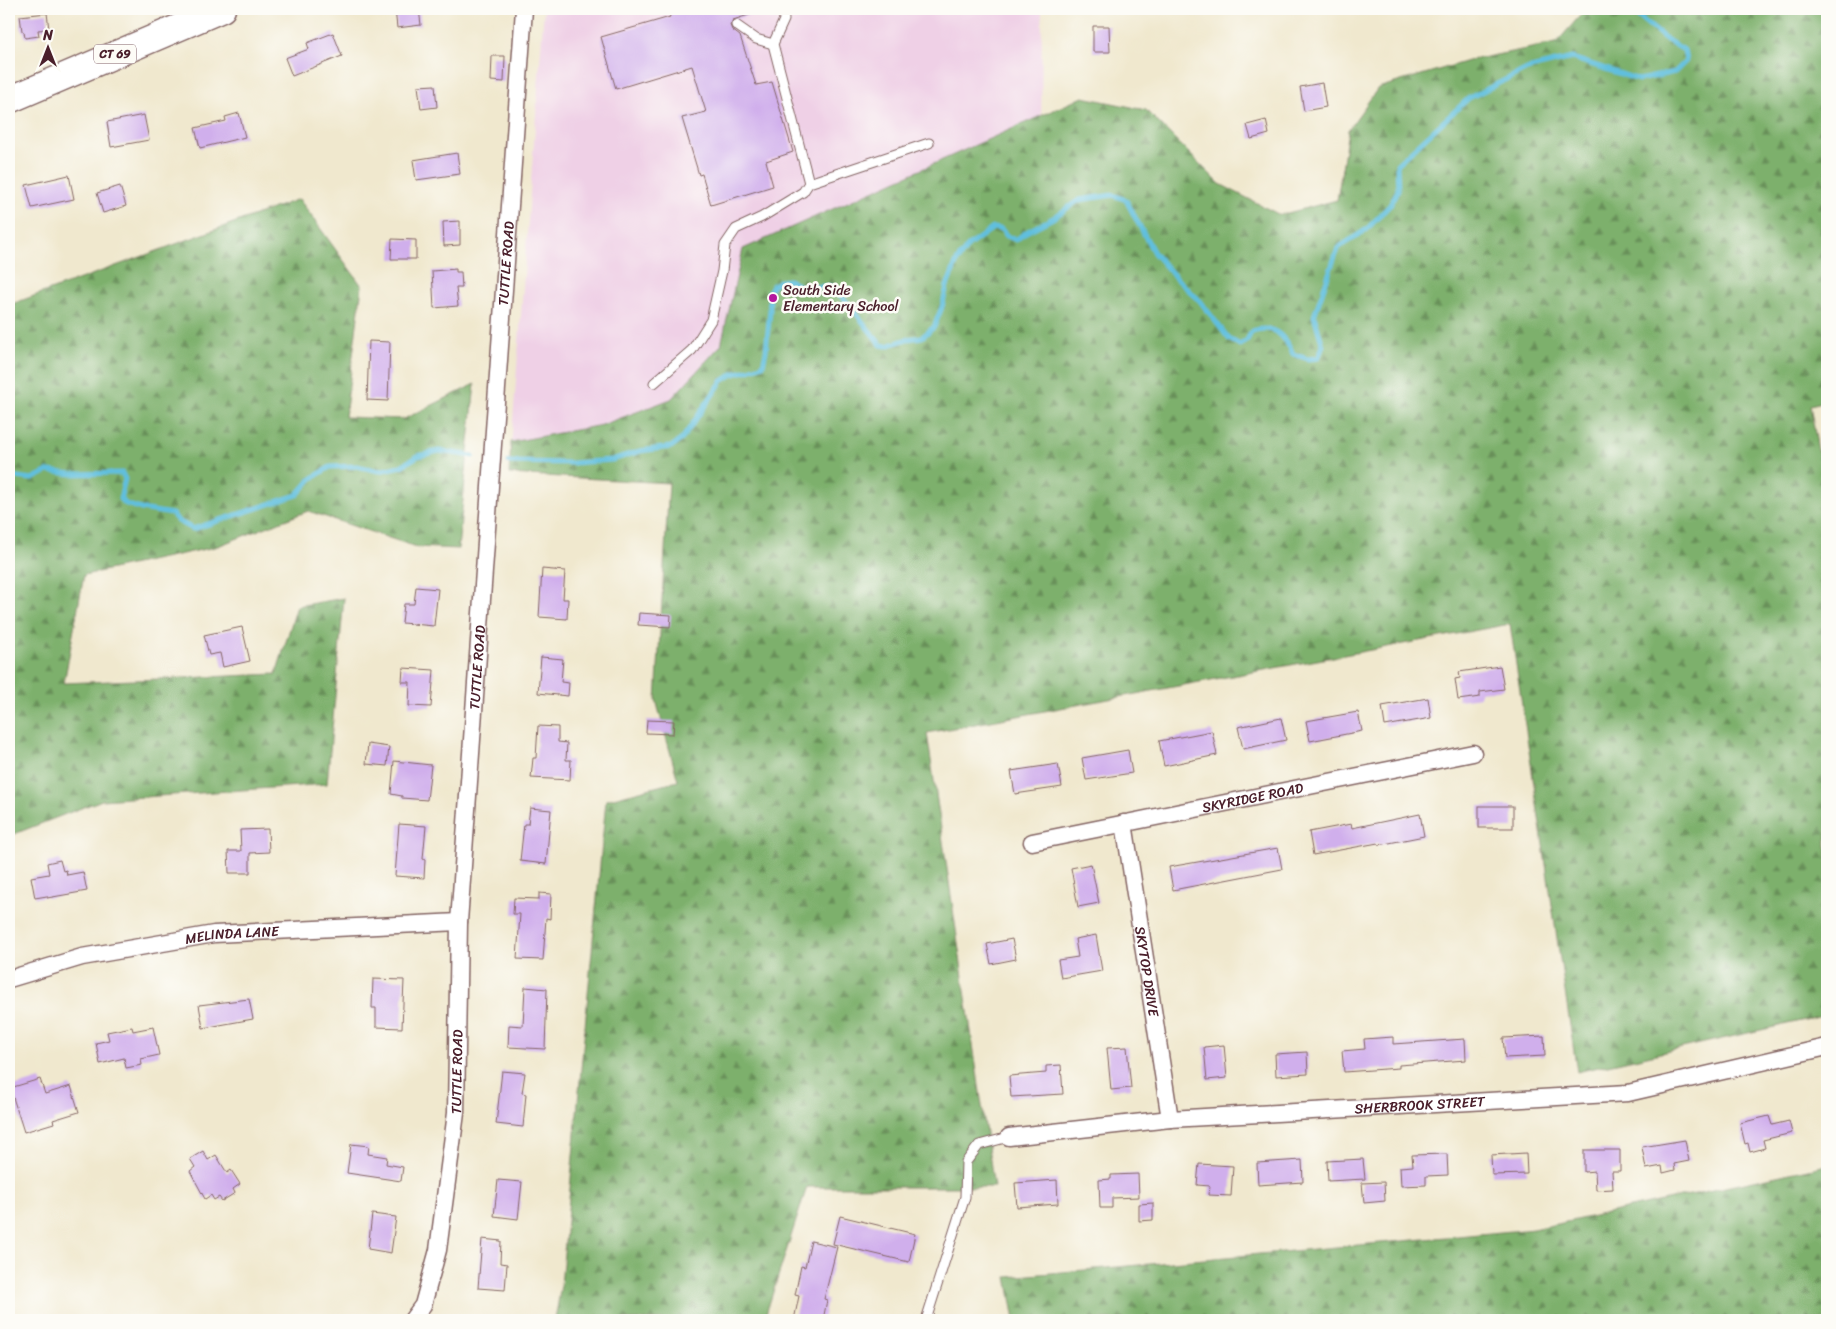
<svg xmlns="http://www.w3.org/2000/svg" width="1836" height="1329" viewBox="0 0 1836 1329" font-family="Sriracha,sans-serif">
	<defs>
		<pattern id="forest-firs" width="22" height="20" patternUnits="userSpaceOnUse" patternTransform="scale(1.25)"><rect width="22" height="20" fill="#7db06c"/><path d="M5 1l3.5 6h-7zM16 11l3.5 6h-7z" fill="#688f59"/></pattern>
	</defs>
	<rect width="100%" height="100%" fill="#fdfcf7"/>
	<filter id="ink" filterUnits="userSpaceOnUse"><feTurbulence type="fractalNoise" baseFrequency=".02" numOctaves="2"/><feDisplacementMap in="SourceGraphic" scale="10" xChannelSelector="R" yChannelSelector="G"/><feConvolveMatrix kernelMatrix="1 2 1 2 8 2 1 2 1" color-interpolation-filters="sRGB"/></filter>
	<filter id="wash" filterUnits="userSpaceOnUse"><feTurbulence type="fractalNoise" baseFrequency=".0096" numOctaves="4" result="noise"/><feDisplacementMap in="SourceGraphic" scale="20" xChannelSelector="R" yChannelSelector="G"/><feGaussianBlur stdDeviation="1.12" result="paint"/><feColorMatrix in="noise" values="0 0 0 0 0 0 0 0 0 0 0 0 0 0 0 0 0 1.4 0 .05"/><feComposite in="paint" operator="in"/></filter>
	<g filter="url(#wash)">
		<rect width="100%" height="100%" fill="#f0e8ce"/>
		<!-- built -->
		<path fill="#efd0e6" d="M544 9H1042L1041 153 987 682 656 700 669 483 509 474Z"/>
		<!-- forest -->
		<g fill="url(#forest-firs)" stroke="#64684c">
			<path d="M1586 9H1827V401L1810 405 1827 501V1015L1577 1072 1510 624 927 733 994 1187H807L764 1320H555L561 1285 606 800 678 781 656 700 669 483 509 474 511 442 602 425 671 399 721 345 743 249 1083 97 1146 110 1220 184 1280 215 1337 200 1348 130 1378 88 1471 60 1556 43Z"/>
			<path d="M299 199 362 286 345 417 404 419 475 384 458 549 416 547 308 511 215 547 84 575 64 683 276 674 297 606 344 598 327 784 102 800 9 836V305Z"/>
			<path d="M1827 1165V1320H1015L1007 1277 1534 1229Z"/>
		</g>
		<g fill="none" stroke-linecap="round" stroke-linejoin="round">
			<!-- stream -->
			<g stroke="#60bfde" stroke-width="5">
				<path d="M509 462 573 463 612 460 640 451 671 447 682 439 722 381 733 374 749 370 763 365 766 351 770 310 769 292 773 285 780 281 789 280 803 288 830 286 847 302 881 345 887 346 907 339 922 337 934 327 942 307 947 286 957 261 968 246 993 228 1001 229 1007 236 1016 240 1026 232 1053 218 1079 200 1113 195 1126 200 1154 253 1177 279 1200 301 1229 339 1240 345 1247 340 1252 331C1274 324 1284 335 1293 354L1308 359 1318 358 1323 346 1314 316 1338 248 1367 229 1390 205 1398 190 1397 164 1469 98 1527 69 1572 58 1639 80 1675 72 1686 61 1684 50 1667 40 1639 17 1638 9"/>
				<path d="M9 476 32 479 48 471 72 474 122 473 125 479 120 499 126 504 141 509 172 514 178 521 193 529 297 495 311 479 330 467 357 466 379 471 401 466 418 456 439 451 473 456"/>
			</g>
		</g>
		<g id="blocks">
			<!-- building -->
			<g fill="#d0afec">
				<path d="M395 9H419L421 25 397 28Z"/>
				<path d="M668 9H757L758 12 733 20 730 25 732 30 740 36 756 85 772 82 793 152 766 161 773 186 711 205 702 174 699 175 682 118 706 112 692 66 616 89 601 37 670 17Z"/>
				<path d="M47 13 49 29 38 30 39 36 25 38 24 32 22 31 20 16Z"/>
				<path d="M1093 26H1109L1110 52H1093Z"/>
				<path d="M333 33 342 56 292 76 285 58 309 49 307 43Z"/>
				<path d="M492 56H505L504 82 491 81Z"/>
				<path d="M1322 83 1326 107 1304 111 1300 87Z"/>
				<path d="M435 85 437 107 421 109 418 86Z"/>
				<path d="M239 113 245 137 200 148 195 128 226 121 225 117Z"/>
				<path d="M144 115 149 140 111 147 107 122Z"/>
				<path d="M1266 120 1269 134 1251 139 1247 125Z"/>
				<path d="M457 153 460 174 416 180 413 160Z"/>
				<path d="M69 175 74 199 32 208 26 185Z"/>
				<path d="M120 186 126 206 103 213 97 193Z"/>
				<path d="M460 221V245L444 246 443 222Z"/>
				<path d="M392 239 416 240V259H391Z"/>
				<path d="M456 269V272H461L462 288H456L458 306 434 308 432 271Z"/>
				<path d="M369 341 390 342 388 401 367 400Z"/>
				<path d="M542 569 565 571 563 599H568L567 619 539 617Z"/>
				<path d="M416 587 438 589 434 626 402 623 404 604H414Z"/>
				<path d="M639 613 671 615 670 627 638 625Z"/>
				<path d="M242 627 250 661 223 667 220 653 209 655 204 635Z"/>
				<path d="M541 657 563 659 561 682 569 683 568 696 538 693Z"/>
				<path d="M1500 666 1504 689 1480 692V697L1458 700 1455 679 1460 678 1459 672Z"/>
				<path d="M403 668 434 670 431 707 409 706 410 682H402Z"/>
				<path d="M1428 698 1431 718 1385 726 1382 706Z"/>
				<path d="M1358 712 1362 731 1310 741 1306 721Z"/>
				<path d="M1281 718 1286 740 1243 749 1238 727Z"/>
				<path d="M647 720 674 721 673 734 646 733Z"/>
				<path d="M538 726 558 727V742L567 743 566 760H571L570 780 531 778 533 758H536Z"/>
				<path d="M1212 731 1217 755 1164 766 1159 741Z"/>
				<path d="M368 744 389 747 387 766 366 764Z"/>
				<path d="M1128 750 1132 773 1086 780 1082 758Z"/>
				<path d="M394 761 431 765 427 800 402 798V796L391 794Z"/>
				<path d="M1058 764 1062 787 1015 794 1011 771Z"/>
				<rect x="1479" y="806" width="34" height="22"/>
				<path d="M530 808 551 810 546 864 520 861 524 824H528Z"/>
				<path d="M1420 814 1424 836 1379 845 1378 843 1313 855 1309 832 1351 824 1352 828Z"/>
				<path d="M399 824 426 826 423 859 425 860 424 878 395 876Z"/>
				<path d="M268 829 269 852 250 853V873H229L228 851H241L240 830Z"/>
				<path d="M1278 848 1282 869 1173 890 1169 867Z"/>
				<path d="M60 860 63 871 66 870 67 875 83 872 87 891 47 898V896L35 898 31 877 49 874 47 863Z"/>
				<path d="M1091 864 1099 903 1078 907 1071 868Z"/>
				<path d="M539 893 551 894 550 919 546 918 543 960 517 959 520 914H513L514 898 539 899Z"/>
				<path d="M1096 935 1102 971 1061 978 1058 960 1078 957 1075 939Z"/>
				<path d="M1012 939 1016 959 991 964 987 944Z"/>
				<path d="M373 979 404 980 402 1028 376 1027V1008H372Z"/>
				<path d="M525 987 547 989 545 1049 508 1047 509 1025 523 1026Z"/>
				<path d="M249 999 253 1019 203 1028 199 1005Z"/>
				<path d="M132 1027 133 1031 153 1027 159 1055 141 1059 142 1065 126 1068 124 1058 100 1064 96 1043 109 1040 107 1032Z"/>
				<path d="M1544 1036 1545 1056 1505 1058 1503 1038Z"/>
				<path d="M1393 1037V1044L1465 1039 1466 1060 1399 1065V1068L1344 1072 1342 1051 1365 1049 1364 1039Z"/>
				<path d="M1224 1045 1227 1078 1207 1080 1204 1047Z"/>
				<path d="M1127 1047 1131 1088 1111 1090 1107 1048Z"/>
				<path d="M1307 1052 1308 1074 1276 1076 1275 1054Z"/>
				<path d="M1061 1065 1063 1094 1011 1097 1009 1076 1046 1073V1066Z"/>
				<path d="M502 1071 525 1073 522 1093 526 1094 523 1127 496 1124Z"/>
				<path d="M40 1079 45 1094 71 1086 79 1112 53 1120 54 1123 24 1132 10 1088Z"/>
				<path d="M1769 1116 1772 1125 1789 1121 1792 1133 1763 1140 1765 1148 1750 1152 1748 1143 1745 1144 1740 1123Z"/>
				<path d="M1685 1140 1689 1161 1674 1164 1675 1170 1663 1173 1662 1166 1646 1169 1642 1147Z"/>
				<path d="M351 1144 369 1146 368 1154 387 1157 386 1164 403 1167 401 1181 347 1173Z"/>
				<path d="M1584 1150H1620V1171H1612L1613 1189 1596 1190 1595 1171 1584 1172Z"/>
				<path d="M203 1151 208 1160 216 1155 227 1173 231 1170 240 1184 233 1189 235 1193 222 1201 219 1197 214 1200 211 1195 205 1199 190 1171 195 1167 190 1159Z"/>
				<path d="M1526 1153 1527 1174 1492 1175 1491 1155Z"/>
				<path d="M1447 1154 1448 1175 1426 1176V1185L1401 1186 1400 1167 1413 1166 1412 1155Z"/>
				<path d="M1363 1159 1365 1179 1328 1181 1327 1161Z"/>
				<path d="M1302 1160 1303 1182 1258 1185 1257 1163Z"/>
				<path d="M1199 1164 1233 1166 1231 1196 1209 1195 1210 1186 1197 1185Z"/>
				<path d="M1138 1174 1139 1197 1112 1198V1208H1100L1099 1180 1111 1179V1175Z"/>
				<path d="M498 1180 522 1182 518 1219 494 1216Z"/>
				<path d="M1057 1180 1058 1204 1017 1207 1015 1183Z"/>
				<path d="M1384 1182 1385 1201 1364 1203 1362 1183Z"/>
				<path d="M1153 1203V1220L1139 1221V1204Z"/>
				<path d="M372 1214 396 1217 391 1253 368 1249Z"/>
				<path d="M840 1216 915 1234 909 1262 833 1244Z"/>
				<path d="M482 1239 501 1241 500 1263 507 1264 505 1290 478 1288Z"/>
				<path d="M811 1241 837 1247 824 1299 827 1300 823 1320H794L799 1296 795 1295 801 1266 805 1267Z"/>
			</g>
		</g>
	</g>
	<g filter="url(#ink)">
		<use href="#blocks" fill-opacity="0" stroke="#846564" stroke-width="1"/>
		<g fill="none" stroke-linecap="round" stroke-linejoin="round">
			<defs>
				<g id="service">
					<path d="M783 9 784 20 773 44 809 183"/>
					<path d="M736 25 756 39 773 44"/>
					<path d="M654 383 692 350 711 320 722 271 725 245 736 229 762 217 803 192 809 183 929 143"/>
					<path d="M926 1320 965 1197 966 1162 979 1145 1009 1137"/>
				</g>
				<g id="minor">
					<path id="s1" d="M1124 823 1170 1119"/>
					<path id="s2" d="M1032 842 1473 753"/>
					<path id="s3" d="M9 979 82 957 214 934 459 922"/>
					<path id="s4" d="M1009 1137 1170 1119 1628 1093 1827 1047"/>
					<path id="s5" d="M412 1320 423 1305 438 1250 456 1113 459 922 524 9"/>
				</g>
				<path id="primary" d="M9 100 222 9"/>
			</defs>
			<!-- service casing -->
			<use href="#service" stroke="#846564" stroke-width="11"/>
			<!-- minor casing -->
			<use href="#minor" stroke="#846564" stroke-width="19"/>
			<!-- primary casing -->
			<use href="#primary" stroke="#846564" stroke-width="29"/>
			<!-- service -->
			<use href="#service" stroke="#fff" stroke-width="9"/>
			<!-- minor -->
			<use href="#minor" stroke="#fff" stroke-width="16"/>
			<!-- primary -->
			<use href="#primary" stroke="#fff" stroke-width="26"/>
		</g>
	</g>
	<!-- markers -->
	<circle fill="#b5179e" stroke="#fdfcf7" stroke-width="2" cx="773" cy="298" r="5"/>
	<g text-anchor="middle" stroke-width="5" stroke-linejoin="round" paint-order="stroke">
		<!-- shield labels -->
		<rect fill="#fdfcf7" stroke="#806168" stroke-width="1" x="94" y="44.5" width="42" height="19" rx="4"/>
		<g font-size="12" font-weight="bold" fill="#4a1f2b">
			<text x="115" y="58">CT 69</text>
		</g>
		<!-- street labels -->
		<g font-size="14" fill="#4a1f2b" stroke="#fdfcf7">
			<text dy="5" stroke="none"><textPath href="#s5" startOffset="1065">TUTTLE ROAD</textPath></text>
			<text dy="5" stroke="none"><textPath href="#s5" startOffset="660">TUTTLE ROAD</textPath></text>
			<text dy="5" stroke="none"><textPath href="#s2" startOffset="225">SKYRIDGE ROAD</textPath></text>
			<text dy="5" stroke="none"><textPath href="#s3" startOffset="228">MELINDA LANE</textPath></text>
			<text dy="5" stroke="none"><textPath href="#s1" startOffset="150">SKYTOP DRIVE</textPath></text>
			<text dy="5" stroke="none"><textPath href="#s5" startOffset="255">TUTTLE ROAD</textPath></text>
			<text dy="5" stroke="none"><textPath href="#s4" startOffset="412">SHERBROOK STREET</textPath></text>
		</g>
		<!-- poi labels -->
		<g font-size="14" fill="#4a1f2b" stroke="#fdfcf7" text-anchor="start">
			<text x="783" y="295">South Side<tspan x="783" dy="16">Elementary School</tspan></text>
		</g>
	</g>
	<!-- margin -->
	<rect width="1836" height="1329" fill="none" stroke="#fdfcf7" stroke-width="30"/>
	<!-- north arrow -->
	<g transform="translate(48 48)" stroke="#fdfcf7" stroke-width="4" paint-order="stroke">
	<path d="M0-4L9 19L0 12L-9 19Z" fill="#4a1f2b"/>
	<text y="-8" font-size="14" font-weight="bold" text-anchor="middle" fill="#4a1f2b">N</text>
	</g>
</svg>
